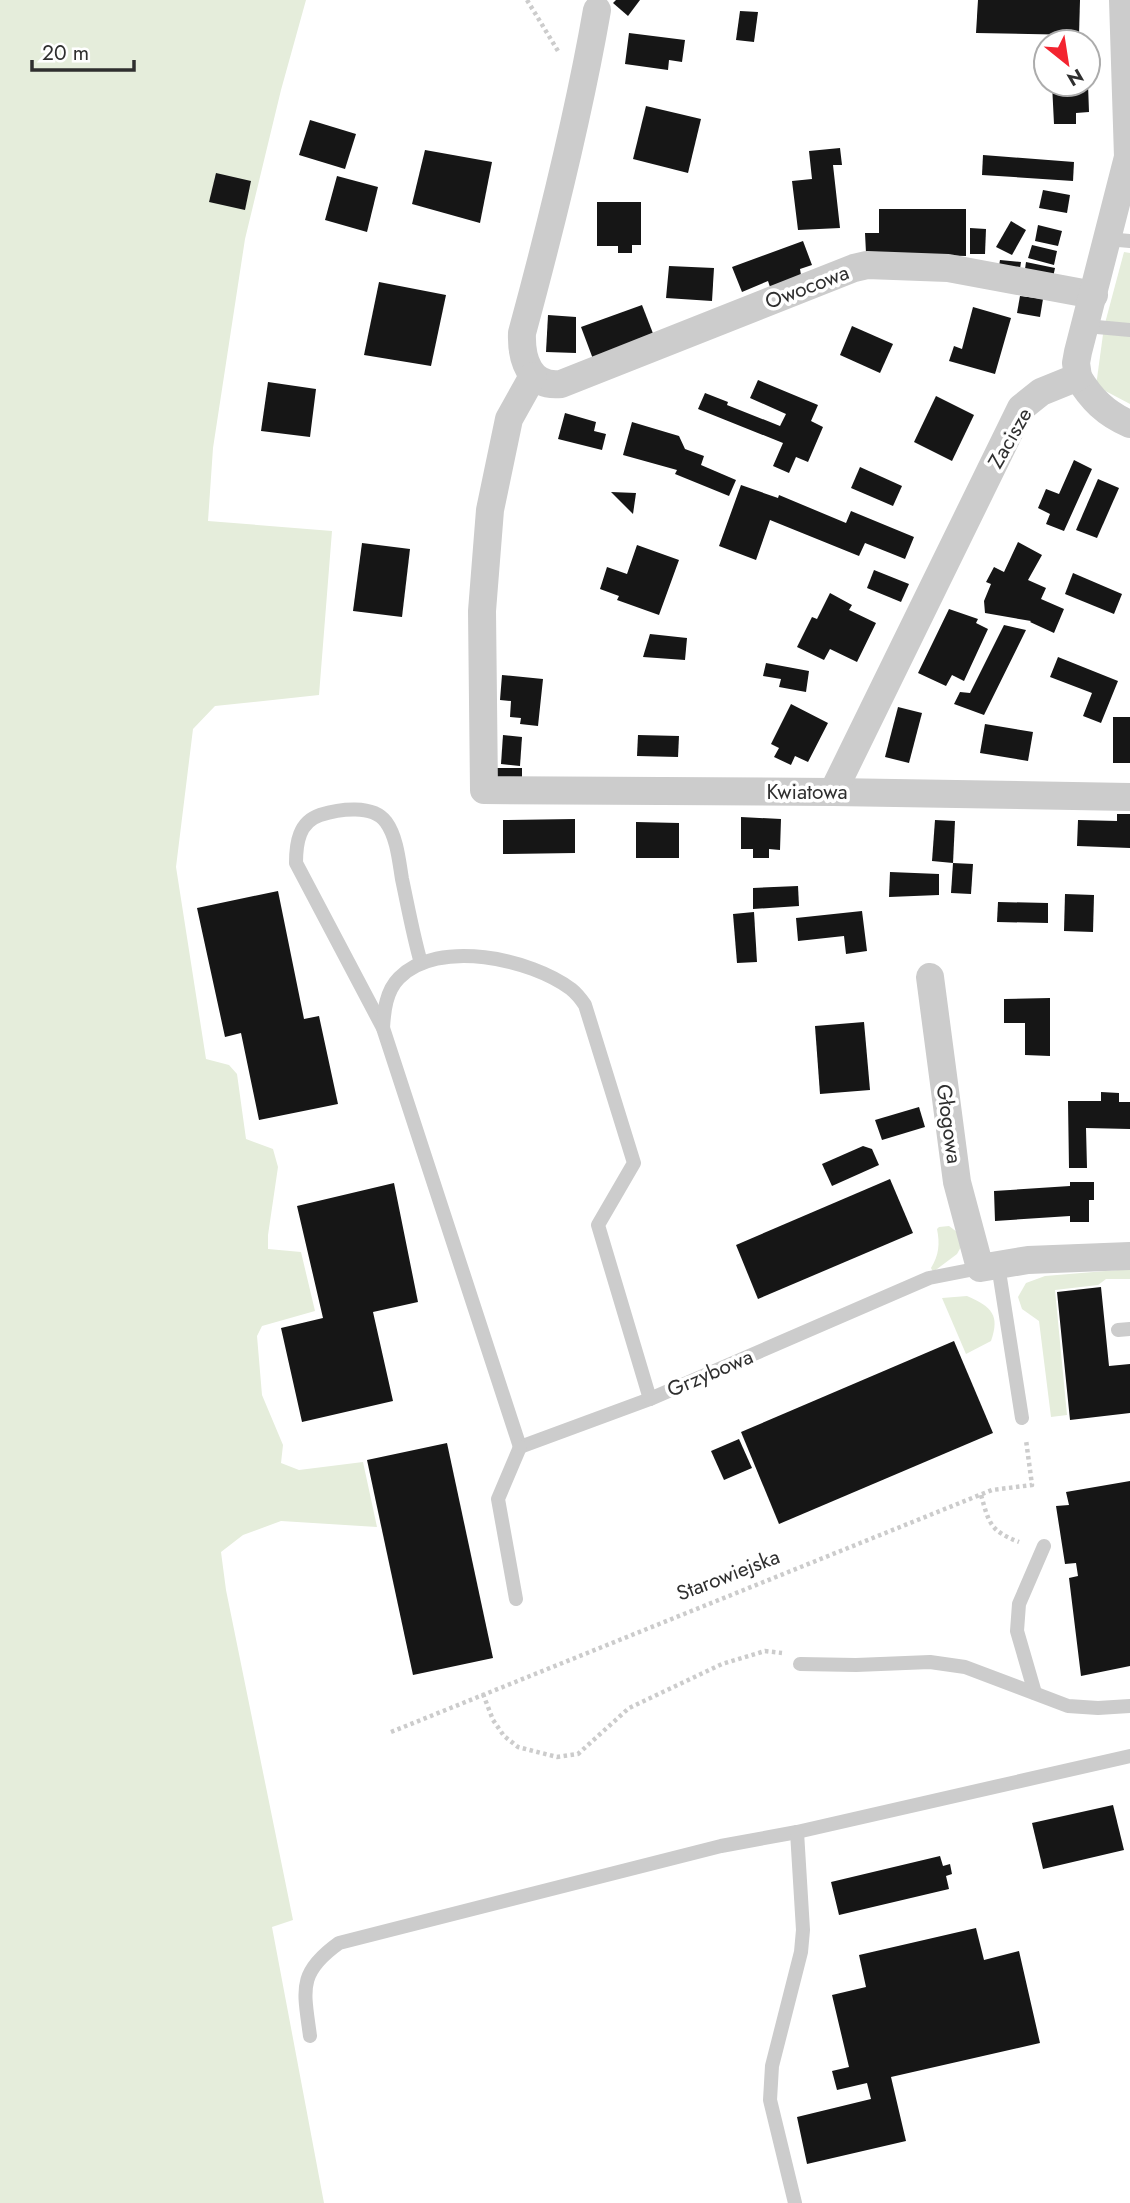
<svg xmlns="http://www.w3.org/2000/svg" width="1130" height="2203" viewBox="0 0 1130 2203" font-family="Jost,sans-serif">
	<rect width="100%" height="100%" fill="#fff"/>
	<!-- green -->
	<g fill="#e5eddb">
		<path d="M0 0H306L281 90 245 239 213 448 208 521 332 531 319 695 215 706 193 729 176 867 206 1059 229 1065 237 1074 246 1139 273 1149 278 1167 268 1235V1249L301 1252 315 1311 262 1326 257 1336 262 1395 283 1445 281 1463 299 1470 363 1462 377 1527 281 1521 243 1535 221 1552 226 1590 293 1920 272 1927 324 2203H0Z"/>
		<path d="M1124 252 1130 253V404L1096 386 1104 327Z"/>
		<path d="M949 1226 957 1232 962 1245 957 1254 933 1272 931 1268C939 1255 940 1244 937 1229L939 1227Z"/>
		<path d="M1130 1269V1279H1106L1098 1285 1055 1290 1067 1415 1051 1417 1039 1321 1022 1309 1018 1297 1026 1283 1045 1276Z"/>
		<path d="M967 1296C992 1307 1000 1315 991 1341L966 1354 942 1298Z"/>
	</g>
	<!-- building -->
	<g fill="#161616">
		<path d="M616 0H640L628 16 613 3Z"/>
		<path d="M978 0H1080L1079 35 976 33Z"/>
		<path d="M740 11 758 12 754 42 736 40Z"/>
		<path d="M629 33 685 40 682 62 669 60 668 70 625 64Z"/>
		<path d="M1052 84H1088L1089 112 1076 113V124H1054Z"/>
		<path d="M646 106 701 119 688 173 633 159Z"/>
		<path d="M310 120 356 134 345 169 299 155Z"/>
		<path d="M840 148 842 165H833L840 228 798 230 792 181 812 179 809 151Z"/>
		<path d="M425 150 492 162 480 223 412 204Z"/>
		<path d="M983 155 1074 162 1073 181 982 175Z"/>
		<path d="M216 173 251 181 245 210 209 202Z"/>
		<path d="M337 176 378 187 367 232 325 220Z"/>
		<path d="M1043 190 1070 195 1067 213 1039 208Z"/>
		<path d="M597 202H641V245H632V253H618V246H597Z"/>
		<path d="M879 209H966V256L866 253 865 233H879Z"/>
		<path d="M1011 221 1026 230 1012 255 996 247Z"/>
		<path d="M1038 225 1062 231 1058 246 1035 241Z"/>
		<path d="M970 228 986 229 985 254H970Z"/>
		<path d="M803 241 812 265 800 269 801 275 770 287 768 281 742 292 732 267Z"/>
		<path d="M1032 245 1057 251 1054 265 1028 258Z"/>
		<path d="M1000 260 1021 262 1019 275 998 272Z"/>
		<path d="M1026 262 1055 268 1052 282 1024 276Z"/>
		<path d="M669 266 714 268 712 301 666 298Z"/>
		<path d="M379 282 446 295 431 366 364 355Z"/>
		<path d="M1020 296 1043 299 1040 317 1017 313Z"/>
		<path d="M642 305 654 336 593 359 581 327Z"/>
		<path d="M973 307 1011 318 995 374 949 361 954 346 962 349Z"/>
		<path d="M548 315 576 317V353L546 352Z"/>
		<path d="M852 326 893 344 880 373 840 355Z"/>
		<path d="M758 380 818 405 811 421 823 427 808 462 796 457 789 473 773 466 783 443 698 409 705 393 728 402 727 405 780 426 786 414 750 398Z"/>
		<path d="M268 382 316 389 310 437 261 431Z"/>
		<path d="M936 396 974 415 952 461 914 442Z"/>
		<path d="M565 413 596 422 594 431 606 434 602 450 558 439Z"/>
		<path d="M632 422 679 436 685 449 704 456 701 465 736 480 729 496 675 474 677 470 623 455Z"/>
		<path d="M1074 460 1092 469 1064 531 1046 524 1050 514 1038 508 1046 489 1059 494Z"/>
		<path d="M860 467 902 486 893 506 851 488Z"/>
		<path d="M1098 479 1119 488 1097 538 1076 530Z"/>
		<path d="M741 485 778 498 779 495 846 523 851 511 914 537 905 559 865 543 859 556 770 520 756 560 719 546Z"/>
		<path d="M611 492 636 493 633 514Z"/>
		<path d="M1018 542 1042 555 1028 580 1046 588 1041 599 1064 609 1054 633 1030 622 1031 621 985 613 984 601 991 584 986 582 994 567 1004 572Z"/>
		<path d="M362 543 410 549 402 617 353 611Z"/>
		<path d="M637 545 679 560 659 615 617 600 619 596 600 589 607 567 627 574Z"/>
		<path d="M874 570 909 584 901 602 867 588Z"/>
		<path d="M1073 573 1122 594 1114 614 1065 594Z"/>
		<path d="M830 593 852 605 849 610 876 623 857 662 830 649 824 660 797 647 812 617 817 619Z"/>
		<path d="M949 609 978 619 976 623 988 629 964 681 952 675 946 686 918 673Z"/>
		<path d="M1004 625 1026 630 984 715 954 704 960 692 970 693Z"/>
		<path d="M650 634 687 638 685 660 643 657Z"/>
		<path d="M1058 657 1118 681 1101 723 1083 716 1092 693 1050 677Z"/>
		<path d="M766 663 809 671 806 692 779 687 781 679 763 676Z"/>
		<path d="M502 675 543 679 538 726 520 724 521 718 510 717 511 701 500 700Z"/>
		<path d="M791 704 828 723 808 762 795 756 791 765 774 757 779 748 771 744Z"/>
		<path d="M898 707 922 713 909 763 885 757Z"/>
		<rect x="1113" y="717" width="17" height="46"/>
		<path d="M985 724 1033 732 1028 761 980 753Z"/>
		<path d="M503 735 522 737 520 766 501 764Z"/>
		<path d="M638 735 679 736 678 757 637 756Z"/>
		<path d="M494 768H522V779L494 780Z"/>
		<path d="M1117 814H1130V848L1077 846 1078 820 1117 821Z"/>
		<path d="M741 817 781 819 780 850 769 849V858H753V849H741Z"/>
		<path d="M575 819V853L503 854V820Z"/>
		<path d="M935 820 955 821 953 863 932 861Z"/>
		<path d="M636 822 679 823V858H636Z"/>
		<path d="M953 863 973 864 971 894 951 893Z"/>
		<path d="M890 872 939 874V895L889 897Z"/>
		<path d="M798 886 799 906 753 909V888Z"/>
		<path d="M278 891 304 1019 319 1016 338 1104 259 1120 241 1033 225 1037 197 908Z"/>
		<path d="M1065 894 1094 895 1093 932 1064 931Z"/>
		<path d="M998 902 1048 903V923L997 922Z"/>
		<path d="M862 911 867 951 846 954 844 936 798 941 796 918Z"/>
		<path d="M754 912 757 962 737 963 733 914Z"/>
		<path d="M1050 998V1056L1025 1055V1023H1004V999Z"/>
		<path d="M864 1022 870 1090 820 1094 815 1026Z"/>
		<path d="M1101 1092 1119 1093V1102H1130V1129L1086 1128 1087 1168H1069L1068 1101H1101Z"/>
		<path d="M919 1107 925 1127 882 1140 875 1120Z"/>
		<path d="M863 1146 872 1149 879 1165 832 1186 822 1164Z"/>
		<path d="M890 1179 913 1233 758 1299 736 1245Z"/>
		<path d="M1070 1182H1094V1200H1089V1222H1070V1216L995 1221 994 1191 1070 1186Z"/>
		<path d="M394 1183 418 1302 373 1312 393 1401 302 1422 281 1328 323 1318 297 1206Z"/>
		<path d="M1101 1287 1109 1366 1130 1364V1413L1070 1420 1057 1292Z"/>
		<path d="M954 1341 993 1433 779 1524 741 1432Z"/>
		<path d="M739 1439 752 1468 724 1480 711 1451Z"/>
		<path d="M447 1443 493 1658 413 1675 367 1460Z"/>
		<path d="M1130 1481V1666L1081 1676 1069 1578 1078 1576 1076 1563 1065 1564 1056 1506 1069 1505 1066 1492Z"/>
		<path d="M1113 1805 1124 1850 1043 1869 1032 1823Z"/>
		<path d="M940 1856 943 1866 950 1864 952 1874 946 1876 949 1889 839 1915 831 1882Z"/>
		<path d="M976 1928 984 1960 1019 1951 1040 2043 891 2077 906 2141 807 2164 797 2117 871 2099 867 2083 837 2090 832 2071 849 2067 832 1995 866 1987 859 1955Z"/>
	</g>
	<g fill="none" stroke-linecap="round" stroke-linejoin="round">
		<!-- path -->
		<g stroke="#ccc" stroke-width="4.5" stroke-dasharray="3.5 3.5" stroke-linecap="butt">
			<path d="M527 0 558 51"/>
			<path d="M981 1495C989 1523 990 1531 1019 1542"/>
			<path d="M483 1694 493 1720 504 1736 518 1747 557 1757 578 1754 629 1708 722 1664 765 1651 782 1653"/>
			<path d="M391 1732 992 1490 1032 1485 1026 1440"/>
		</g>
		<!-- service -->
		<g stroke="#ccc" stroke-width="14">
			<path d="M1107 239 1130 241"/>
			<path d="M1086 326 1130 330"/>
			<path d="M421 963C413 935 408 907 402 879 399 861 397 837 386 822 373 804 339 809 320 815 299 822 296 843 296 863L383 1028 520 1447 650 1399"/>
			<path d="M383 1028C384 1011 386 991 399 978 438 938 531 959 571 989 576 993 581 999 585 1005L634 1163 598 1225 650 1399 929 1278 980 1268"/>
			<path d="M998 1265 1022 1418"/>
			<path d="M1118 1330 1130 1329"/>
			<path d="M516 1599 498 1499 520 1447"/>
			<path d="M800 1664 856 1665 930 1662 965 1667 1068 1706 1098 1708 1130 1706"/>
			<path d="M1035 1693 1017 1631 1019 1604 1044 1546"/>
			<path d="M310 2036C304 1990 297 1973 339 1943L721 1846 797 1832 1130 1756"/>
			<path d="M795 2203 770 2100 772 2066 801 1952 803 1930 797 1832"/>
		</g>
		<!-- minor -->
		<g stroke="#ccc" stroke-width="28">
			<path d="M597 10C578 119 551 226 522 333 521 358 529 388 561 384L854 268 867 265 948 268 1094 295"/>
			<path d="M533 376 509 419 490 510 482 611 484 790 833 792 1130 797"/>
			<path d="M1078 377C1091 399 1106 414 1130 424"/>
			<path d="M833 792 1021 408 1041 392 1078 377 1076 363 1078 352 1128 157 1123 0"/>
			<path d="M930 977 957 1182 980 1268 1028 1260 1130 1256"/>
		</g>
	</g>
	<g text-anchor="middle" stroke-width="7" stroke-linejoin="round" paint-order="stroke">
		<!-- street labels -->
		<g font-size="21" fill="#2f2f2f" stroke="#fff">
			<text transform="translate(807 287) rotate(-21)" y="7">Owocowa</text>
			<text transform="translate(1010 438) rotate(-60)" y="7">Zacisze</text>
			<text x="807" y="799">Kwiatowa</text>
			<text transform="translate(949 1124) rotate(82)" y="7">Głogowa</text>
			<text transform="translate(710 1373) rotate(-23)" y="7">Grzybowa</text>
			<text transform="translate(728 1575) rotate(-21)" y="7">Starowiejska</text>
		</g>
	</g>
	<!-- north arrow -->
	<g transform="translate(1067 63) rotate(150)"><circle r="33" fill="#ffffff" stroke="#acacac" stroke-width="2"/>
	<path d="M0-5L12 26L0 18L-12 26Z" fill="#f32430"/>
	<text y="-10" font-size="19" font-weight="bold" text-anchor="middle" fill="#2f2f2f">N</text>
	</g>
	<!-- scale -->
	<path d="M32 60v10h102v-10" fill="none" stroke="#2f2f2f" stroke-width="3.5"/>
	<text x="42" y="60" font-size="21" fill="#2f2f2f" stroke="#ffffff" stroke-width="5" paint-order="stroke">20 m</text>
</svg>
